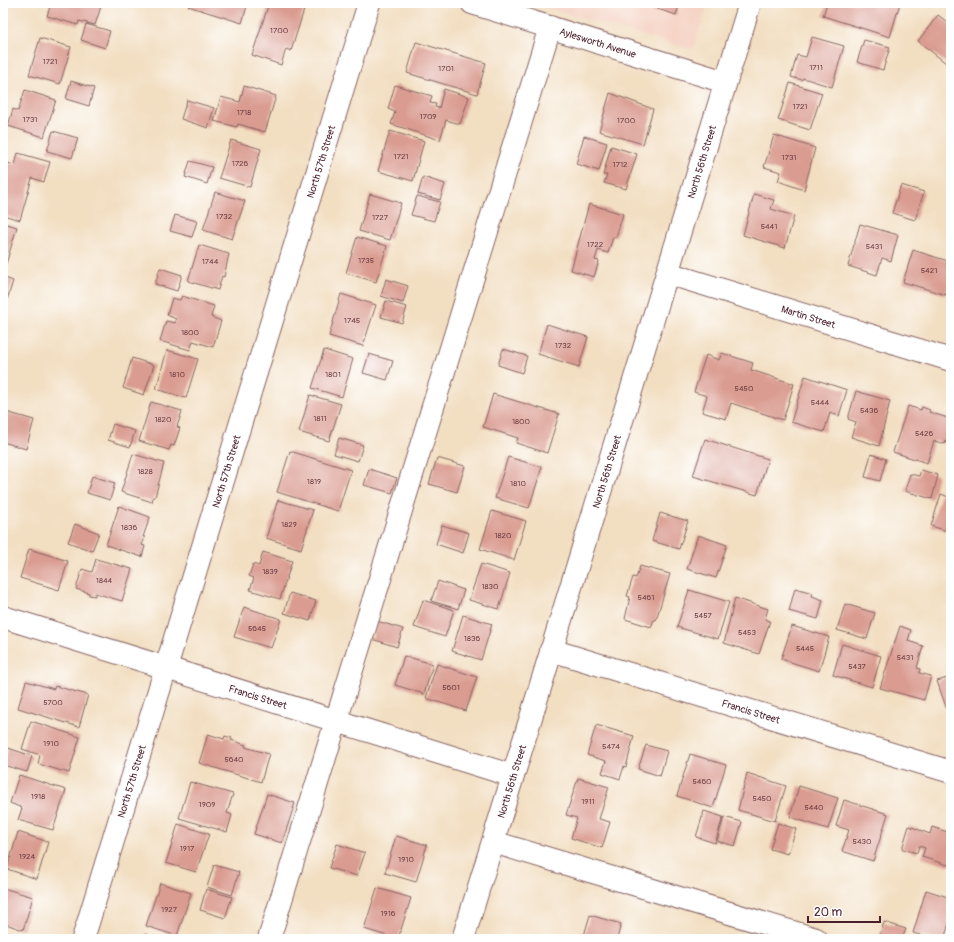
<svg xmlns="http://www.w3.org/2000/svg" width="954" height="942" viewBox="0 0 954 942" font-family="Pangolin,sans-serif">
	<rect width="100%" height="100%" fill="#fff"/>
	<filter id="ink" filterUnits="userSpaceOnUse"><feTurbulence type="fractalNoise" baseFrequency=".025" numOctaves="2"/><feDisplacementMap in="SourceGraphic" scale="8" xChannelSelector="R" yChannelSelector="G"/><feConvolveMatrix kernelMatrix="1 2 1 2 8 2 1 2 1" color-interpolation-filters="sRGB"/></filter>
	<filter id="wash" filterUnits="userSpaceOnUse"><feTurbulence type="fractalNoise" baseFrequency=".012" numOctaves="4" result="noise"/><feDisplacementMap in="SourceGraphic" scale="16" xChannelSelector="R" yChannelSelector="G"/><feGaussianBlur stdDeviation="0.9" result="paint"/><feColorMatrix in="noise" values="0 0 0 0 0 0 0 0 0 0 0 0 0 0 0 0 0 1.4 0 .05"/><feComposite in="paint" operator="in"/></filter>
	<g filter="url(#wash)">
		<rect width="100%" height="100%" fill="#f2dec1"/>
		<!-- built -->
		<path fill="#f5d2c2" d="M529 3H708L693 50Z"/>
		<g id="blocks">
			<!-- building -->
			<g fill="#da9c91">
				<path d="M51 3H102L95 25 79 21 78 25 47 16Z"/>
				<path d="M189 3H248L242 23 188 6Z"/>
				<path d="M269 3H283L304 10 291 51 286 49 281 65 252 55Z"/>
				<path d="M639 3H680L676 15Z"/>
				<path d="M827 3H900L890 37 823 16Z"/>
				<path d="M938 15 951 25V67L918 41Z"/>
				<path d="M86 24 110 31 105 48 81 40Z"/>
				<path d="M812 37 844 46 832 87 803 78 802 80 791 77 797 55 806 57Z"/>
				<path d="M40 38 71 47 60 84 29 75Z"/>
				<path d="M864 40 890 47 883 70 857 62Z"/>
				<path d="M416 42 486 63 477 94 407 73Z"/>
				<path d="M71 81 94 88 89 106 66 99Z"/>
				<path d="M790 83 822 93 810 130 778 120Z"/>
				<path d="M395 85 432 96 430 103 436 104 435 107 439 108 444 89 469 97 460 124 446 120 440 140 391 124 395 112 388 109Z"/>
				<path d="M244 86 276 96 265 132 238 124 237 127 214 121 221 97 240 102Z"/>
				<path d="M25 90 56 100 44 137 8 126 13 109 18 111Z"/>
				<path d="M610 93 653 109 643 144 599 131Z"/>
				<path d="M187 100 214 108 208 128 181 119Z"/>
				<path d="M53 131 78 138 72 158 47 151Z"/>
				<path d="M390 131 424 141 413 181 378 171Z"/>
				<path d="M774 135 815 148 804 190 778 181 781 172 764 167Z"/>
				<path d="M584 136 607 143 599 171 576 164Z"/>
				<path d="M231 140 261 149 250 187 219 178Z"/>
				<path d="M611 146 637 154 626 189 604 183 607 175H603Z"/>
				<path d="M18 153 50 162 44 182 32 178 20 220 3 215V162L15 165Z"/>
				<path d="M190 161 212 167 207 184 185 177Z"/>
				<path d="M423 177 445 184 440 200 418 194Z"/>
				<path d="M901 185 924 192 915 220 892 213Z"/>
				<path d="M215 192 245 201 232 239 203 230Z"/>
				<path d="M370 194 401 203 390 240 359 231Z"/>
				<path d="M754 194 774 200 771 209 794 216 785 248 743 235Z"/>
				<path d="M417 196 440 202 434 221 411 215Z"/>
				<path d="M589 204 623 214 616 237H613L608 253 598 250 595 260 599 261 594 277 571 270Z"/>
				<path d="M175 215 197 221 192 237 170 231Z"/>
				<path d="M3 223 17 227 6 264 3 263Z"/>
				<path d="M860 224 898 235 891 261 882 258 877 275 848 266Z"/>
				<path d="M357 237 387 246 376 282 346 273Z"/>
				<path d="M199 245 229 254 224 277 222 276 218 290 188 281Z"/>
				<path d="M913 250 951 262V278L946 295 903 282Z"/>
				<path d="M160 268 182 275 177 291 155 284Z"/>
				<path d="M3 277 13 281 7 300 3 299Z"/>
				<path d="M386 279 408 286 403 303 381 296Z"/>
				<path d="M341 294 376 305 363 346 329 336Z"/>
				<path d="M182 296 214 306 211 317 221 321 213 347 193 341 190 350 160 341 166 321 175 323 176 319 167 315 172 298 180 300Z"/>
				<path d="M386 301 407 307 402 323 381 317Z"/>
				<path d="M547 324 588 337 579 367 538 354Z"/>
				<path d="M503 349 527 356 522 373 498 365Z"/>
				<path d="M167 350 198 359 186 398 156 389Z"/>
				<path d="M324 350 353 359 342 397 312 388Z"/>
				<path d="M722 353 753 363 751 370 794 384 783 420 731 403 726 419 702 412 707 396 694 392 706 355 719 360Z"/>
				<path d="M369 354 393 361 387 380 363 373Z"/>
				<path d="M132 358 154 365 144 395 123 388Z"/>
				<path d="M805 376 847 390 839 416 830 413 824 432 791 422Z"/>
				<path d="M856 391 890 401 879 446 851 437 856 422 848 419Z"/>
				<path d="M493 394 559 414 547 453 516 443 518 438 483 427Z"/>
				<path d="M310 395 341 404 329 441 299 432Z"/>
				<path d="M151 402 182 411 177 427 180 428 174 446 171 445 169 450 139 441Z"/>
				<path d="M908 406 921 410 922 407 930 410 929 412 951 419V426L945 444 934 441 927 463 893 452Z"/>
				<path d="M6 412 34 420 26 449 3 442V420Z"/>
				<path d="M113 424 135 431 130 447 108 440Z"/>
				<path d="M339 438 363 445 358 461 334 454Z"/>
				<path d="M705 439 768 459 757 495 693 476Z"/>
				<path d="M290 451 351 470 338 511 277 492Z"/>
				<path d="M133 454 164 463 155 497H153L152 502 121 492Z"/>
				<path d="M871 454 886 459 880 481 865 477Z"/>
				<path d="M508 457 542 467 529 508 495 498Z"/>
				<path d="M437 458 465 466 457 492 429 484Z"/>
				<path d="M369 469 397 478 392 493 364 485Z"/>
				<path d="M921 470 938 475 932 499 905 491 910 474 919 476Z"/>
				<path d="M92 476 115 483 110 500 87 493Z"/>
				<path d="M941 494 951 498V532L931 526Z"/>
				<path d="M278 500 313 510 301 549 266 538Z"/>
				<path d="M119 506 150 517 143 537H145L142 545 145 546 142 557 106 545Z"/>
				<path d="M492 511 526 521 514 560 480 549Z"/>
				<path d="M660 513 688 521 679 549 652 541Z"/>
				<path d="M75 524 99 533 92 551 68 542Z"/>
				<path d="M442 525 469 533 463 553 436 544Z"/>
				<path d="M698 535 727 545 716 578 687 569Z"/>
				<path d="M29 549 68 561 59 590 20 578Z"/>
				<path d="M263 552 292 561 280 599 250 590 254 578 249 576 253 564 259 566Z"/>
				<path d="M96 559 132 569 122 601 95 593V596L89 595V593L76 589 82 569 92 572Z"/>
				<path d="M481 564 510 573 499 609 469 600Z"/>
				<path d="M640 566 670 574 656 620H654L651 627 625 619 630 597 627 596 633 577 636 578Z"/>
				<path d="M438 581 464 590 458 609 431 601Z"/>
				<path d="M795 588 813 593 812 596 823 600 818 619 789 611Z"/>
				<path d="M689 590 729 602 718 639 677 627Z"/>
				<path d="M290 593 316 601 310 621 284 613Z"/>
				<path d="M735 598 768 609 765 619 770 621 759 654 724 643Z"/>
				<path d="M423 600 454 610 445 637 414 627Z"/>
				<path d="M845 604 875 613 867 639 837 630Z"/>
				<path d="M244 607 281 619 271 648 234 637Z"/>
				<path d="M463 615 492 624 481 660 452 651Z"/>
				<path d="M377 621 403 629 397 647 372 639Z"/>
				<path d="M792 626 829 637 819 671 781 659Z"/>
				<path d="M900 626 911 630 908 641 923 646 917 668 920 669 919 673 931 676 924 700 880 688Z"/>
				<path d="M842 644 881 656 872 687 833 675Z"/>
				<path d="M404 656 433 664 424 694 395 685Z"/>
				<path d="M437 664 477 677 466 711 426 698Z"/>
				<path d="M951 677V708L947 710 937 681Z"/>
				<path d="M26 681 54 689 55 686 88 695 79 727 18 708Z"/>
				<path d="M31 721 80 737 69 773 38 764 40 755 22 749Z"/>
				<path d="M596 725 634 736 626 767 624 766 620 779 602 773 606 761 587 755Z"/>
				<path d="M208 734 224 739 225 736 232 738 231 740 246 745 245 747 269 754 261 782 199 763Z"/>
				<path d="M646 745 667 751 660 776 638 769Z"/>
				<path d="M8 748 32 756 27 772 3 765Z"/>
				<path d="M690 754 726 765 713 808 677 796Z"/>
				<path d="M747 773 786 786 775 821 738 810Z"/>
				<path d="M19 775 66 790 53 830 18 820 22 808 10 803Z"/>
				<path d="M578 778 609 787 599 819 610 822 602 848 571 838 577 818 566 815Z"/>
				<path d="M190 782 233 794 227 813 232 815 227 832 179 818Z"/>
				<path d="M799 786 838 798 828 829 790 817Z"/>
				<path d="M267 794 295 803 282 843 254 834Z"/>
				<path d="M844 800 888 814 873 861 842 851 849 830 836 826Z"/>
				<path d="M704 811 723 817 715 843 696 837Z"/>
				<path d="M724 817 742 822 735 846 717 841Z"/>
				<path d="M778 823 796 829 788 854 770 849Z"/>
				<path d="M178 824 209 834 196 872 166 863Z"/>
				<path d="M909 826 930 834 932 827 951 833V866L922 857 925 848 919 846 917 853 902 849Z"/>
				<path d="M18 832 48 842 37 879 7 869Z"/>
				<path d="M396 836 427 845 416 882 385 873Z"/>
				<path d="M337 844 365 853 357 876 329 868Z"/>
				<path d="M214 865 239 872 232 895 207 887Z"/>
				<path d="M160 883 191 893 177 936 146 926Z"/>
				<path d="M3 888 33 897 23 930 3 923Z"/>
				<path d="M377 888 411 898 398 939 364 929Z"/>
				<path d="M206 889 232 897 225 918 200 910Z"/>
				<path d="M926 890 951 898V917L944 939H934L913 933Z"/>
				<path d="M590 915 621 924 617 939H583Z"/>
				<path d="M884 922 906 929 902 939 879 938Z"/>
				<path d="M145 934 160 939H143Z"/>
			</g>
		</g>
	</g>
	<g filter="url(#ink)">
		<use href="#blocks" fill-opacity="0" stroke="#856260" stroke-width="1"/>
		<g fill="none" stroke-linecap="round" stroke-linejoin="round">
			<defs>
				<g id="minor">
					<path id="s1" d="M472 3 725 82"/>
					<path id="s2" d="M667 273 951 360"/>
					<path id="s3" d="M3 617 513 776"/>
					<path id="s4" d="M551 650 951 772"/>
					<path d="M493 842 816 939"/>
					<path id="s5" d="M83 939 369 3"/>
					<path d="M269 939 550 27"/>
				</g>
				<g id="major">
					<path id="s6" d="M463 939 750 3"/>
				</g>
			</defs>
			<!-- minor casing -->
			<use href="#minor" stroke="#856260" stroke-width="24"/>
			<!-- major casing -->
			<use href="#major" stroke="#856260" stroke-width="24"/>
			<!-- minor -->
			<use href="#minor" stroke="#fff" stroke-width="22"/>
			<!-- major -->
			<use href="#major" stroke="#fff" stroke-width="22"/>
		</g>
	</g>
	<g text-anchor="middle" stroke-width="3" stroke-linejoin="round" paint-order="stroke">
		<!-- number labels -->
		<g font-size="8" fill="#6e3e44">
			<text x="279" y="33">1700</text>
			<text x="50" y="64">1721</text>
			<text x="816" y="70">1711</text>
			<text x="446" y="71">1701</text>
			<text x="800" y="109">1721</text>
			<text x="244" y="115">1718</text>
			<text x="428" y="119">1709</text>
			<text x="30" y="122">1731</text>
			<text x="626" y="123">1700</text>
			<text x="401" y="159">1721</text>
			<text x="789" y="160">1731</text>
			<text x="240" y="166">1726</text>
			<text x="620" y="167">1712</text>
			<text x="224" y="219">1732</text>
			<text x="380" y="220">1727</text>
			<text x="769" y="229">5441</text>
			<text x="595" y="247">1722</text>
			<text x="874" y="249">5431</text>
			<text x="366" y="263">1735</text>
			<text x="210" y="264">1744</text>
			<text x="929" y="273">5421</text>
			<text x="352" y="323">1745</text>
			<text x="190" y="335">1800</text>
			<text x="563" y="348">1732</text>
			<text x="177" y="377">1810</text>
			<text x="333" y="377">1801</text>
			<text x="744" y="391">5450</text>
			<text x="820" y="405">5444</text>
			<text x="869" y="413">5436</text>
			<text x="320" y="421">1811</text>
			<text x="163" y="422">1820</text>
			<text x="521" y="424">1800</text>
			<text x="924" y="436">5426</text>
			<text x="145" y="474">1828</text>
			<text x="314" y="484">1819</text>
			<text x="518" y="486">1810</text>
			<text x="289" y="527">1829</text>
			<text x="129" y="530">1836</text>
			<text x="503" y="538">1820</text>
			<text x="270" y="574">1839</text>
			<text x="104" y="583">1844</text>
			<text x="490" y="589">1830</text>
			<text x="646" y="600">5461</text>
			<text x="703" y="618">5457</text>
			<text x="257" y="631">5645</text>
			<text x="747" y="635">5453</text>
			<text x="472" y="641">1836</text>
			<text x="805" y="651">5445</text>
			<text x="905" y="660">5431</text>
			<text x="857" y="669">5437</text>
			<text x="451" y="690">5601</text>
			<text x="53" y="705">5700</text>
			<text x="51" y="746">1910</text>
			<text x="611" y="749">5474</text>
			<text x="234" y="762">5640</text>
			<text x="702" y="784">5460</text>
			<text x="38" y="799">1918</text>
			<text x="762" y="801">5450</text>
			<text x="588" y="804">1911</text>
			<text x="207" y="807">1909</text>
			<text x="814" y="810">5440</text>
			<text x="862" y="844">5430</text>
			<text x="187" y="851">1917</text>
			<text x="27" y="859">1924</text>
			<text x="406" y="862">1910</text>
			<text x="169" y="912">1927</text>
			<text x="388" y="916">1916</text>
		</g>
		<!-- street labels -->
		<g font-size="10" fill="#4a1f2b" stroke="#fff">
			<text dy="4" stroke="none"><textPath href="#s1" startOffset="132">Aylesworth Avenue</textPath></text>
			<text dy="4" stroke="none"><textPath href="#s5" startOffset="813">North 57th Street</textPath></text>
			<text dy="4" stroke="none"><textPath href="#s6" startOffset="813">North 56th Street</textPath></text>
			<text dy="4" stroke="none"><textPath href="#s2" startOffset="148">Martin Street</textPath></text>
			<text dy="4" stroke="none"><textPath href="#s5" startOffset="489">North 57th Street</textPath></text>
			<text dy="4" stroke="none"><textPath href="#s6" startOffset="489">North 56th Street</textPath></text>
			<text dy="4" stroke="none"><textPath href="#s3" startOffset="267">Francis Street</textPath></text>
			<text dy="4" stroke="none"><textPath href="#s4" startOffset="209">Francis Street</textPath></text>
			<text dy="4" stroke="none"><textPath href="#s5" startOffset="165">North 57th Street</textPath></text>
			<text dy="4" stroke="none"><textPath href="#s6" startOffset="165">North 56th Street</textPath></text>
		</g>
	</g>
	<!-- margin -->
	<rect width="954" height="942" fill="none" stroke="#fff" stroke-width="16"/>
	<!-- scale -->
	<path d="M808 916v6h72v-6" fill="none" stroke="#4a1f2b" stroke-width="2"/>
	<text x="814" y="916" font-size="12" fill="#4a1f2b" stroke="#ffffff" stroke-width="3" paint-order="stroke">20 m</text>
</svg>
